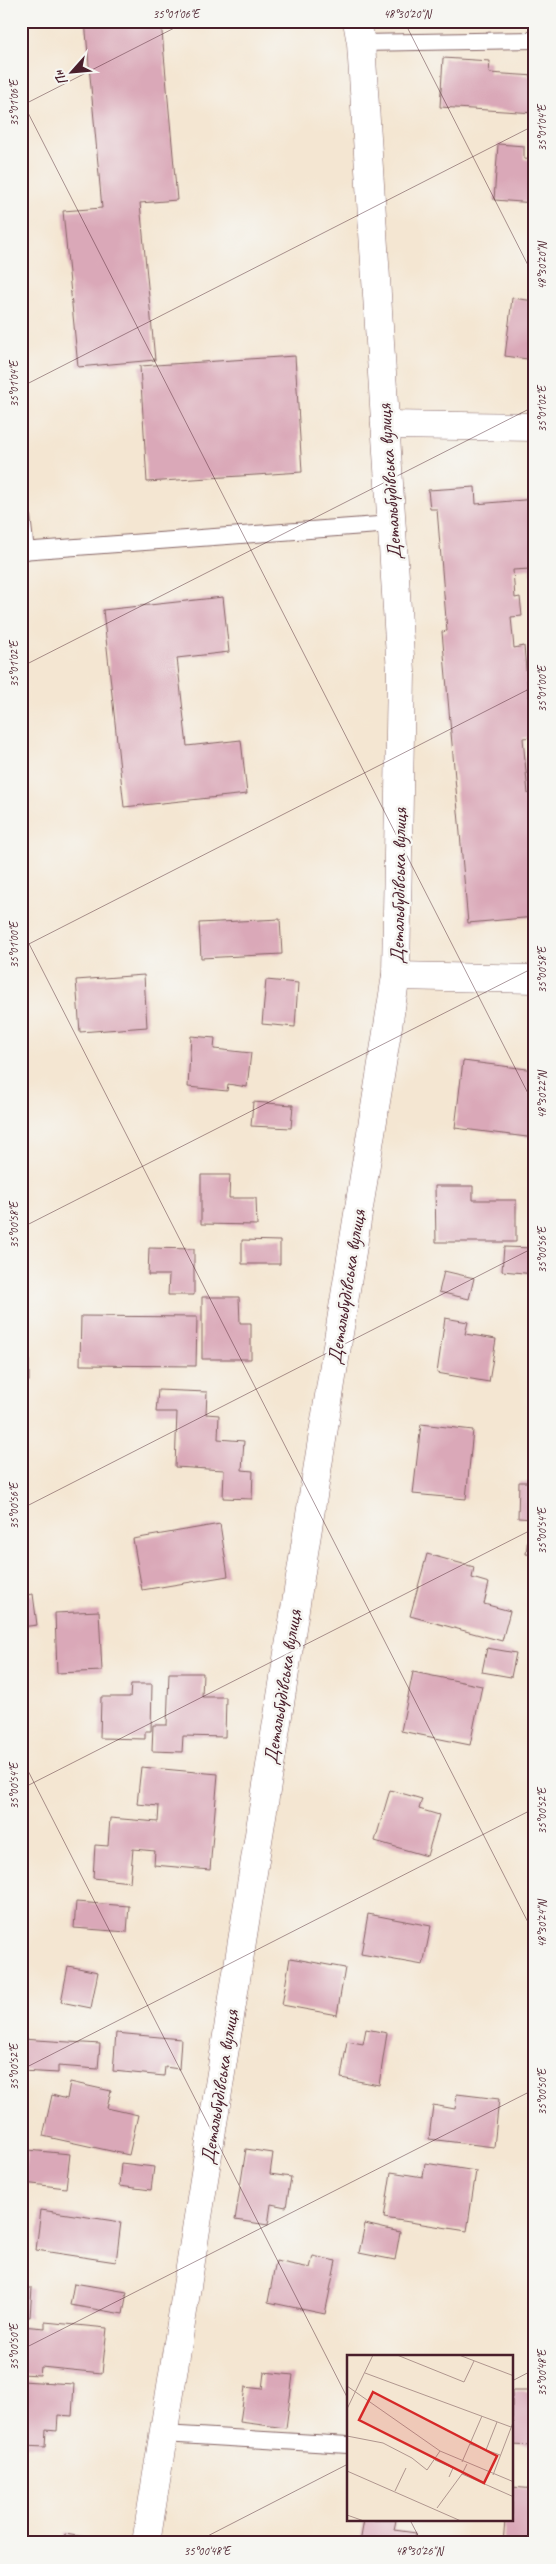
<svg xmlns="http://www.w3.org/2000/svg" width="556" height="2564" viewBox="0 0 556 2564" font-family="Caveat,sans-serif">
	<rect width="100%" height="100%" fill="#f6f6f2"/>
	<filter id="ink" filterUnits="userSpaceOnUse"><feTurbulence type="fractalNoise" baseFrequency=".02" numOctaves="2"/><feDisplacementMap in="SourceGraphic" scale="10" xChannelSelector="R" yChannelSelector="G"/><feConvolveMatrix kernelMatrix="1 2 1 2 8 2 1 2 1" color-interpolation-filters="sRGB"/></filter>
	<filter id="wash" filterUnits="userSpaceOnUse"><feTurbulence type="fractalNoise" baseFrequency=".0096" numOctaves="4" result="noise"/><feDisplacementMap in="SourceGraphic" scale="20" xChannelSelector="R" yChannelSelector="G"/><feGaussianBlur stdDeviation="1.12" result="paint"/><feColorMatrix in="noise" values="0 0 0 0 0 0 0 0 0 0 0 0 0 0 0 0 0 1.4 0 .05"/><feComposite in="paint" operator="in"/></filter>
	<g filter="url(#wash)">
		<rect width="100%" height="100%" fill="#f4e6d2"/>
		<g id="blocks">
			<!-- building -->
			<g fill="#daa8b8">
				<path d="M85 21H161L177 200 140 203 155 360 78 367 63 211 102 208Z"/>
				<path d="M443 58 490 61 489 73 535 76V113L440 107Z"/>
				<path d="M498 144 524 146V159L535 160V203L494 200Z"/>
				<path d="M512 298 535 301V360L505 356Z"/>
				<path d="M295 356 302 472 147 482 140 366Z"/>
				<path d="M475 487 476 504 535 499V575L530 576V569L513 570 515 598 520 597 522 616 511 617 514 648 524 646 532 737 523 738 528 794 535 793V917L468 923 442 632 447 631 437 509H430L428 490Z"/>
				<path d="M223 597 229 652 177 658 187 746 241 740 247 794 124 807 103 610Z"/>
				<path d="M280 919 282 954 201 958 199 923Z"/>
				<path d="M144 975 147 1027 80 1032 76 980Z"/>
				<path d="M266 980 298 983 295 1027 262 1024Z"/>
				<path d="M191 1036 215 1038 214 1049 251 1053 247 1087 228 1084 227 1091 188 1087Z"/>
				<path d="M463 1061 535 1070V1138L455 1128Z"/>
				<path d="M253 1102 293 1105 291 1128 251 1126Z"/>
				<path d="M201 1175H230L229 1198H256L257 1225 201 1224Z"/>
				<path d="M435 1186H473V1200H516V1242H436Z"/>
				<path d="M242 1240 280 1241V1264H242Z"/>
				<path d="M504 1247 535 1248V1274L502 1271Z"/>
				<path d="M149 1248 194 1249V1295H168L169 1275H148Z"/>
				<path d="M444 1271 474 1278 469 1299 439 1292Z"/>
				<path d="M202 1297H239L240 1323H251V1359H202Z"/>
				<path d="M81 1316 197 1317 196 1366 80 1365Z"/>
				<path d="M445 1318 468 1322 465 1334 496 1339 489 1382 437 1373Z"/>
				<rect x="21" y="1322" width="8" height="59"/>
				<path d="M158 1390 207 1392 206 1414 219 1415 218 1439 244 1441 242 1470 253 1471 252 1499 223 1498 224 1470 175 1467 177 1412H156Z"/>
				<path d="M421 1424 473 1430 466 1499 413 1494Z"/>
				<path d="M519 1482H535V1519L518 1518Z"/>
				<path d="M220 1524 228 1576 142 1590 133 1539Z"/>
				<path d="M529 1529H535V1555L526 1554Z"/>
				<path d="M427 1554 474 1567 472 1578 489 1583 484 1604 510 1611 502 1641 410 1616Z"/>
				<path d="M33 1594 37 1625 21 1627V1596Z"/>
				<path d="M99 1611 102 1671 57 1673 55 1613Z"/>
				<path d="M487 1648 516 1653 511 1677 482 1672Z"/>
				<path d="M413 1672 482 1686 470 1745 401 1731Z"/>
				<path d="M169 1673H203L202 1697H226L225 1737 183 1736 182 1752 152 1751 153 1725H167Z"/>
				<path d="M131 1684H152L151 1731H145V1739L100 1738 101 1697H130Z"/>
				<path d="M141 1767 218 1774 210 1870 154 1865 155 1851 133 1849 130 1882 93 1878 95 1845 108 1846 110 1818 158 1822 159 1806 137 1804Z"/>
				<path d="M390 1790 422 1799 419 1809 439 1815 427 1856 375 1841Z"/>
				<path d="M76 1902 129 1906 127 1932 74 1928Z"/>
				<path d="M368 1914 431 1926 423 1965 361 1954Z"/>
				<path d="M290 1958 345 1968 337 2015 282 2005Z"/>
				<path d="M68 1966 98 1972 91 2008 61 2002Z"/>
				<path d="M366 2029 387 2033 379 2085 341 2078 347 2041 363 2044Z"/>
				<path d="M116 2033 181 2039 179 2069 165 2067 164 2076 113 2071Z"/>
				<path d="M21 2039 100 2044 98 2069 58 2066V2073L21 2071Z"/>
				<path d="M70 2082 111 2091 107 2108 138 2115 129 2155 43 2136 52 2095 67 2099Z"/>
				<path d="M457 2094 499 2099 494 2147 429 2139 433 2105 455 2109Z"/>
				<path d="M246 2149 273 2153 270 2174 291 2177 286 2207 271 2204 268 2225 235 2220Z"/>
				<path d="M28 2150 70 2154 66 2188 24 2183Z"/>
				<path d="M121 2163 154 2167 151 2190 119 2186Z"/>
				<path d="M425 2163 476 2171 467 2231 384 2218 391 2172 423 2177Z"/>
				<path d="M41 2210 121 2222 116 2262 36 2250Z"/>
				<path d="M365 2224 400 2232 395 2260 359 2253Z"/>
				<path d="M313 2256 336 2261 325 2314 268 2302 276 2261 310 2268Z"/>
				<path d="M74 2283 127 2292 123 2314 70 2305Z"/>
				<path d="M21 2288H32L30 2317 21 2316Z"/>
				<path d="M45 2322 107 2328 102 2373 41 2367 40 2375 21 2374V2326L45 2328Z"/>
				<path d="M264 2372 293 2375 286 2428 240 2422 245 2387 262 2389Z"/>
				<path d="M21 2381 74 2384 72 2416 58 2415 57 2431 46 2430 45 2447 23 2446Z"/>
				<path d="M512 2391H535V2446L512 2445Z"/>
				<path d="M512 2487 535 2489V2543H503L505 2520H512Z"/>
				<path d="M364 2520H396L394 2530 416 2533 414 2543H360Z"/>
				<path d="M65 2534 83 2537 81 2543H63Z"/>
				<path d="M21 2537 42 2539 41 2543H21Z"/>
			</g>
		</g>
	</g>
	<g filter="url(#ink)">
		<use href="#blocks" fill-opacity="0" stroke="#866565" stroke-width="1"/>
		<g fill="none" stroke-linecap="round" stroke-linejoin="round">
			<defs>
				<g id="service">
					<path d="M361 43 535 40"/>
					<path d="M21 508 26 551"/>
					<path d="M21 551 392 524"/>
					<path d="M163 2434 348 2445"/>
				</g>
				<g id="minor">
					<path d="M385 425 535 427"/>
					<path d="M396 976 535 979"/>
					<path d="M146 2543 396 976 401 672 361 43 357 21"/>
				</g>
			</defs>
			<!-- service casing -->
			<use href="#service" stroke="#866565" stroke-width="18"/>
			<!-- minor casing -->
			<use href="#minor" stroke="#866565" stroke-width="29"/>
			<!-- service -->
			<use href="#service" stroke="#fff" stroke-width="16"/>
			<!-- minor -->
			<use href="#minor" stroke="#fff" stroke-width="28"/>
		</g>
	</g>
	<!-- ticks -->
	<path fill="none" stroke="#4a1f2b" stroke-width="1" stroke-opacity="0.45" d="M404 21 535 279M21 99 535 1107M21 106 188 21M21 387 535 125M21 667 535 406M21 928 535 1936M21 948 535 686M21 1228 535 967M21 1509 535 1247M21 1757 348 2399M21 1789 535 1528M21 2070 535 1808M21 2350 535 2089M512 2381 535 2369M410 2520 422 2543M194 2543 348 2464"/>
	<g text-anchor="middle" stroke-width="5" stroke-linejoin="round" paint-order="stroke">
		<!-- street labels -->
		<g font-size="20" fill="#4a1f2b" stroke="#f6f6f2">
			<text transform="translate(389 482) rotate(-94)" y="7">Детальбудівська вулиця</text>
			<text transform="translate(398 886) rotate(-89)" y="7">Детальбудівська вулиця</text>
			<text transform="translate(346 1287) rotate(-81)" y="7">Детальбудівська вулиця</text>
			<text transform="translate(282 1687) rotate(-81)" y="7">Детальбудівська вулиця</text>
			<text transform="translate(219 2087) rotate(-81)" y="7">Детальбудівська вулиця</text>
		</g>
	</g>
	<!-- overview -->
	<g transform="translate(347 2355)">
		<rect width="166" height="166" fill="#f4e6d2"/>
		<path fill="none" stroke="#b0968f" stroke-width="1" d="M50 0 117 27 127 6M112 0 167 21M18 18 164 72M0 31 93 96 167 127M0 54 26 0M0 81 36 88 65 103 80 115 93 96M123 89 153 100M139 95 150 67M88 105 106 113 102 122M115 107 135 61M120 109 115 119 167 142M0 116 114 166M146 120 167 65M48 136 59 113M90 153 115 119M0 160 17 166"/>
		<path fill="#d62828" fill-opacity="0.15" stroke="#d62828" stroke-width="2.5" d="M26 37 150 101 137 128 12 65Z"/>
		<rect width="166" height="166" fill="none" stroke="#4a1f2b" stroke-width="2.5"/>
	</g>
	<!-- margin -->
	<rect width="556" height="2564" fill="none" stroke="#f6f6f2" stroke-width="55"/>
	<!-- north arrow -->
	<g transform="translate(72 72) rotate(243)" stroke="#f6f6f2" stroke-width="4" paint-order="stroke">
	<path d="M0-4L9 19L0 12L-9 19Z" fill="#4a1f2b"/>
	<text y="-8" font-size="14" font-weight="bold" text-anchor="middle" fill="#4a1f2b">Пн</text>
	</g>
	<rect x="28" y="28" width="500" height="2508" fill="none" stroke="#4a1f2b" stroke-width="2"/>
	<g font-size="12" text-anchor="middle" fill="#4a1f2b">
		<text x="176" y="18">35°01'06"E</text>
		<text x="407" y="18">48°30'20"N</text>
		<text transform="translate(14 103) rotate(-90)" y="4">35°01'06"E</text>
		<text transform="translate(542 128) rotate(-90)" y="4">35°01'04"E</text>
		<text transform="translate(542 266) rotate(-90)" y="4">48°30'20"N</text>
		<text transform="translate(14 384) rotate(-90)" y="4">35°01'04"E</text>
		<text transform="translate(542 409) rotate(-90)" y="4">35°01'02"E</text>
		<text transform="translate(14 664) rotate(-90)" y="4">35°01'02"E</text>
		<text transform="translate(542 689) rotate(-90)" y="4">35°01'00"E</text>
		<text transform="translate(14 945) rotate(-90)" y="4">35°01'00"E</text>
		<text transform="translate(542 970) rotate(-90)" y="4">35°00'58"E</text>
		<text transform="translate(542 1095) rotate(-90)" y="4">48°30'22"N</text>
		<text transform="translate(14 1225) rotate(-90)" y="4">35°00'58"E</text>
		<text transform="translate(542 1250) rotate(-90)" y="4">35°00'56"E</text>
		<text transform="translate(14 1506) rotate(-90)" y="4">35°00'56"E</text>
		<text transform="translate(542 1531) rotate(-90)" y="4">35°00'54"E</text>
		<text transform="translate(14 1786) rotate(-90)" y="4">35°00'54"E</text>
		<text transform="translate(542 1811) rotate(-90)" y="4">35°00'52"E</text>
		<text transform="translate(542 1924) rotate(-90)" y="4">48°30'24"N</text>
		<text transform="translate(14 2067) rotate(-90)" y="4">35°00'52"E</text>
		<text transform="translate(542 2092) rotate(-90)" y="4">35°00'50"E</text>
		<text transform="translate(14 2347) rotate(-90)" y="4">35°00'50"E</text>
		<text transform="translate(542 2373) rotate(-90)" y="4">35°00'48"E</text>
		<text x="207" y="2555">35°00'48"E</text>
		<text x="419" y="2555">48°30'26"N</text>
	</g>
</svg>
